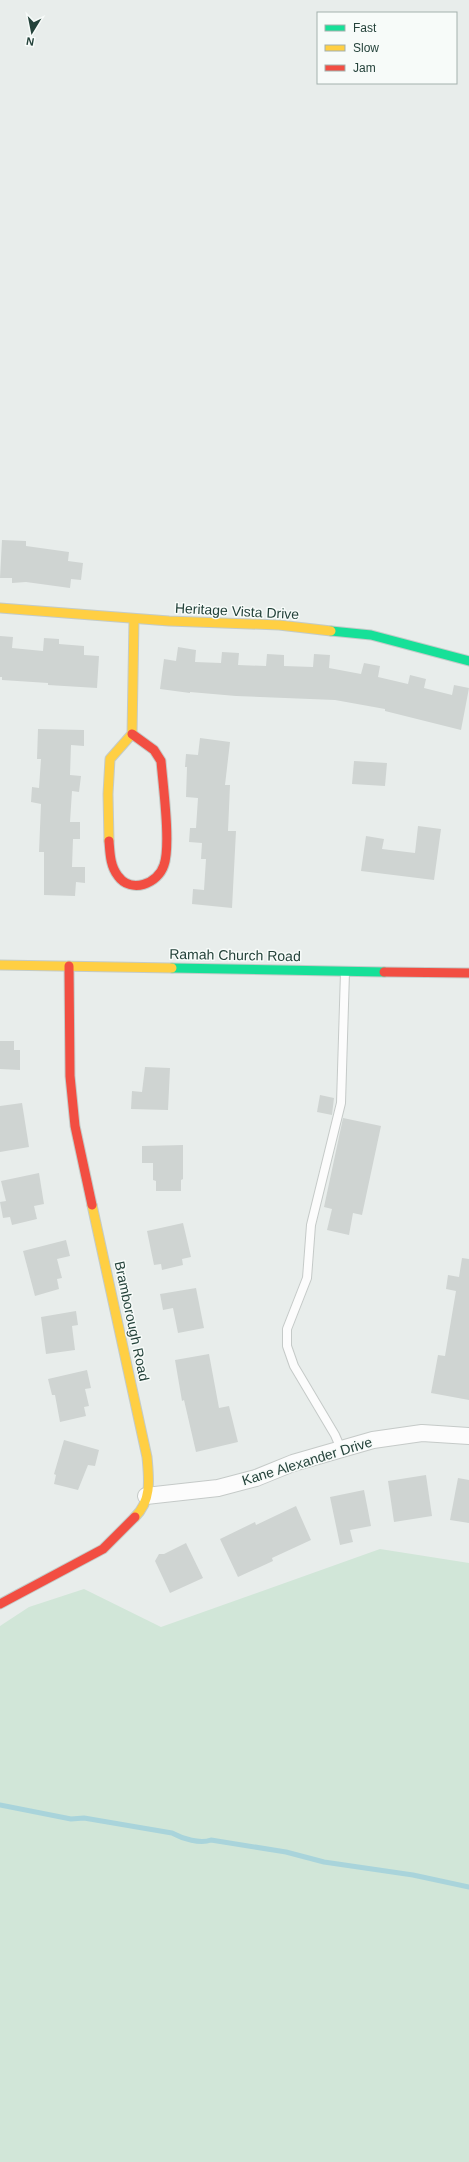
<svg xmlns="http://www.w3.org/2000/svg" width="469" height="2162" viewBox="0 0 469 2162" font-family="Arial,sans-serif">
	<rect width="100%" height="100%" fill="#e8edeb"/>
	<!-- green -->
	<path fill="#d1e6d8" d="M380 1549 469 1563V2162H0V1626L29 1607 84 1589 161 1627Z"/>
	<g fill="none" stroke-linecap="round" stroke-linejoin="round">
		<!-- stream -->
		<path stroke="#a9d4db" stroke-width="5" d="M0 1805 71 1819 84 1818 172 1833C183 1839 200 1844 211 1840L286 1852 324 1862 413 1875 469 1887"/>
	</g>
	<!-- building -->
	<g fill="#cfd4d2">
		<path d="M2 540 26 541V546L69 552 68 561 83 563 81 580 71 579 70 588 26 582 12 583V578H0Z"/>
		<path d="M0 636 13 637 12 648 43 651 44 638 59 639V644L84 646V655L99 656 97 688 48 685V683L2 680V677H0Z"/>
		<path d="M178 647 196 650 195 662 221 663 222 652 239 653 238 665 266 666 267 654 284 655V666L313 667 314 654 330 655 329 668 361 674 364 663 380 666 378 677 408 684 410 675 426 679 424 688 452 695 454 685 469 688 461 730 385 711V709L335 700 236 696 190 692V693L160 689 164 659 176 661Z"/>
		<path d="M38 729 84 730V746L71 745 70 775 81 776 79 792 72 791 70 822H80V839H73L72 867H85V883L76 882 75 896 44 895V852H39L41 804 31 802 32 787 39 788 41 759H37Z"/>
		<path d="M200 738 230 742 225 785H230L228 831H236L232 908 192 904 193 889 204 890 206 859H201L202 843 189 842 190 828H196L198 798 186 797 187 767H185L186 754 198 755Z"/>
		<path d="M354 761 387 763 385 786 352 784Z"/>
		<path d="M418 826 441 829 434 880 361 871 366 836 384 839 382 849 415 853Z"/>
		<path d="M0 1041H14V1050H20V1070L0 1069Z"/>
		<path d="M145 1067 170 1068 168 1110 131 1109 132 1091 142 1092Z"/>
		<path d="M320 1095 334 1098 332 1115 317 1112Z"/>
		<path d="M22 1103 29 1147 0 1152V1106Z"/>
		<path d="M343 1118 381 1126 362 1215 353 1213 349 1235 327 1230 332 1209 324 1207Z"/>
		<path d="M183 1145V1179L181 1180V1191H156V1181L153 1180V1163H142V1146Z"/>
		<path d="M39 1173 44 1204 34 1206 37 1219 12 1225 10 1217 3 1218 0 1202 6 1201 1 1181Z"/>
		<path d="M183 1223 191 1257 182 1259 183 1265 162 1270 161 1264 154 1265 147 1231Z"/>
		<path d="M66 1240 70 1256 57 1259 62 1278 57 1279 59 1289 35 1296 23 1251Z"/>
		<path d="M462 1258 469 1259V1400L431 1393 438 1355 445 1356 456 1291 446 1289 448 1275 459 1277Z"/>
		<path d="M196 1288 204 1328 178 1333 173 1308 163 1310 160 1294Z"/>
		<path d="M76 1311 78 1325 72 1326 75 1350 46 1354 41 1317Z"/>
		<path d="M209 1354 219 1408 229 1406 238 1442 196 1452 184 1400 182 1401 175 1360Z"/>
		<path d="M87 1370 91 1388 85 1389 89 1406 84 1407 86 1416 60 1422 55 1395H52L48 1379Z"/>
		<path d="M64 1440 99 1450 95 1466 88 1465 78 1490 54 1484 56 1475 54 1474Z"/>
		<path d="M426 1475 432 1516 394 1522 388 1481Z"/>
		<path d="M458 1478 469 1480V1523L450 1520Z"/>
		<path d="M364 1490 371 1526 350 1530 353 1542 340 1545 330 1497Z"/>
		<path d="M296 1506 311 1540 272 1558 273 1561 238 1577 220 1539 255 1522 256 1525Z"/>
		<path d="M186 1543 203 1578 170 1593 155 1561 159 1554H164Z"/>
	</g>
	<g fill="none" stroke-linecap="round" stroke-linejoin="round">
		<defs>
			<path id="lane" d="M341 1449 335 1435 294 1366 287 1346V1329L307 1278 311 1225 341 1103 345 972"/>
			<path id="street" d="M146 1496 218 1488 256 1478 293 1463 373 1440 422 1433 469 1436"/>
			<g id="fast">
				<path d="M331 631 371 635 469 661"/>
				<path d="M172 968 384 972"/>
			</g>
			<g id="slow">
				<path d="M0 608 169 621 279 625 331 631"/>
				<path d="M109 841 108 794 110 759 132 734 134 619"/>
				<path d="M0 965 172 968"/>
				<path d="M92 1205 147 1457C149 1479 152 1500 135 1517"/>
			</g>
			<g id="jam">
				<path d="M109 841C110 853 110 866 118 876 131 894 158 884 164 865 171 845 163 785 161 761L154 750 132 734"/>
				<path d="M69 966 70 1076 75 1126 92 1205"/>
				<path d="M384 972 469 973"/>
				<path d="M0 1604 103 1549 135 1517"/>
			</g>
		</defs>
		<!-- lane casing -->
		<use href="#lane" stroke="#c5cac8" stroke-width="10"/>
		<!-- street casing -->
		<use href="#street" stroke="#c5cac8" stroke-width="18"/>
		<!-- fast casing -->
		<use href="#fast" stroke="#c3cbc8" stroke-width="11"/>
		<!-- slow casing -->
		<use href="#slow" stroke="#c3cbc8" stroke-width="11"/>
		<!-- jam casing -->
		<use href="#jam" stroke="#c3cbc8" stroke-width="11"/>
		<!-- lane -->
		<use href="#lane" stroke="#fcfcfc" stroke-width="8"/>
		<!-- street -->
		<use href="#street" stroke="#fcfcfc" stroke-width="16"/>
		<!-- fast -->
		<use href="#fast" stroke="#16e098" stroke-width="9"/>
		<!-- slow -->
		<use href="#slow" stroke="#ffcf43" stroke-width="9"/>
		<!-- jam -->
		<use href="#jam" stroke="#f24e42" stroke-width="9"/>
	</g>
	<g text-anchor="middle" stroke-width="3" stroke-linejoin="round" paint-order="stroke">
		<!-- street labels -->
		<g font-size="14" fill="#24423a" stroke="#f7fbf9">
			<text transform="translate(237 611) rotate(3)" y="5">Heritage Vista Drive</text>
			<text transform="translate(235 955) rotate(1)" y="5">Ramah Church Road</text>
			<text transform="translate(132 1321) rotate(78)" y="5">Bramborough Road</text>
			<text transform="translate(307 1461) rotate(-17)" y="5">Kane Alexander Drive</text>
		</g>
	</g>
	<!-- legend -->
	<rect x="317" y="12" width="140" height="72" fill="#f7fbf9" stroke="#a3b1ad"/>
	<rect x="325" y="25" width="20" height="6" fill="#16e098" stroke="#a3b1ad"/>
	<text x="353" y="32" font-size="12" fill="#24423a">Fast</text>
	<rect x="325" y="45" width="20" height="6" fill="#ffcf43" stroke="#a3b1ad"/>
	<text x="353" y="52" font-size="12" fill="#24423a">Slow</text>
	<rect x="325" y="65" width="20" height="6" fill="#f24e42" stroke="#a3b1ad"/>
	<text x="353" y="72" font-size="12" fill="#24423a">Jam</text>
	<!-- north arrow -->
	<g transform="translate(32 32) rotate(190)" stroke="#f7fbf9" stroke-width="3" paint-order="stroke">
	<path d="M0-3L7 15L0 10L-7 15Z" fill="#24423a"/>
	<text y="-6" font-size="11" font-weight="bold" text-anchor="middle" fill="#24423a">N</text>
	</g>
</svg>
